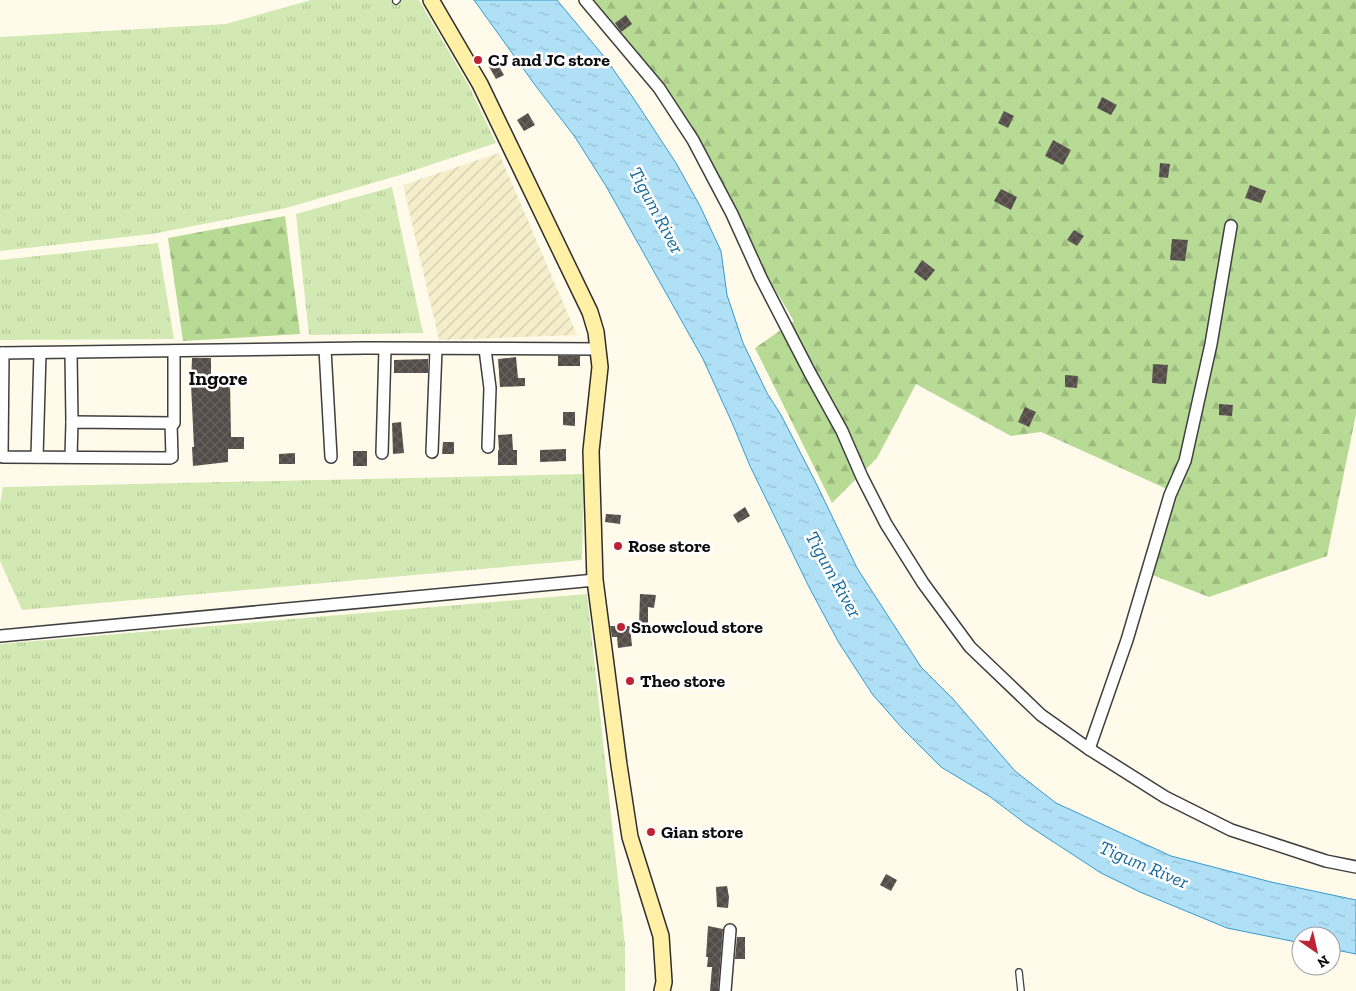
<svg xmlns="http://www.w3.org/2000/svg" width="1356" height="991" viewBox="0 0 1356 991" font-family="'Zilla Slab',serif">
	<defs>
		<pattern id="farmland-furrows" width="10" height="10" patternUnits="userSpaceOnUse" patternTransform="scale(1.25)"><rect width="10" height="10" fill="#f4eecb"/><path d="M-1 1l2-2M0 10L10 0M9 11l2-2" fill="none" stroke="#d0cbad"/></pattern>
		<pattern id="grass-tufts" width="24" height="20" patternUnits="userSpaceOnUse" patternTransform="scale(1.25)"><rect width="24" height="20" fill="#d3e9b4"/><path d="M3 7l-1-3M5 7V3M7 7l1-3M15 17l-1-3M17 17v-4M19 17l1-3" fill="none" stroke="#b4c79a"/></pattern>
		<pattern id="forest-firs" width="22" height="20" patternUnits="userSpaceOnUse" patternTransform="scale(1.25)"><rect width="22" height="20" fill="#b7da94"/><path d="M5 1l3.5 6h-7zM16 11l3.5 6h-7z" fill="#9cba7e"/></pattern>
		<pattern id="water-ripples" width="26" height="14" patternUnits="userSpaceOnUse" patternTransform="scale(1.25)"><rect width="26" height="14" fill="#afe0f6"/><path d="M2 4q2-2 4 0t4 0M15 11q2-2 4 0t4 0" fill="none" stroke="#95bfd2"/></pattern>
		<pattern id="building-cross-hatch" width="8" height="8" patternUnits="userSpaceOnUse" patternTransform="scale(1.25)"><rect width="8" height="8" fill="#544c48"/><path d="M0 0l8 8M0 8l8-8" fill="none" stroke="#68615e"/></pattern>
	</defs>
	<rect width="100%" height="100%" fill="#fffaea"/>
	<!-- farmland -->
	<path fill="url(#farmland-furrows)" d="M499 153 577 335 439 340 403 185Z"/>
	<!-- grass -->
	<g fill="url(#grass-tufts)">
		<path d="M311 0H419L469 86 496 143 397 176 286 208 152 234 0 251V37L226 24Z"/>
		<path d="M392 187 423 333 309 335 296 214Z"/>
		<path d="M158 243 174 339 0 340V260Z"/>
		<path d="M584 474 582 560 22 610 0 561V504L3 487Z"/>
		<path d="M587 594 625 944V991H0V644Z"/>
	</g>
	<!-- forest -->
	<g fill="url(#forest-firs)">
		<path d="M591 0H1356V414L1327 556 1209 597 1150 574 1178 494 1041 432 1011 436 916 384 877 458 832 503 755 348 794 321 767 276 738 212 699 138 664 87Z"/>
		<path d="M285 216 300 334 183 341 168 238Z"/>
	</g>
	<!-- water -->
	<path fill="url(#water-ripples)" stroke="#369ace" d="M474 0H557L606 59 634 99 676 163 700 206 721 251 727 295 743 343 767 393 781 415 815 481 857 568 921 667 953 699 1015 771 1056 803 1171 856 1271 882 1356 900V954L1331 949V936H1301V943L1227 928 1140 892 1101 873 1026 824 989 796 941 767 903 729 873 695 839 643 809 587 750 466 733 425 703 359 606 186 575 137 535 85Z"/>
	<!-- building -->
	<g fill="url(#building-cross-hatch)">
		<path d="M626 15 632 24 621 32 615 23Z"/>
		<path d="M496 61 504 75 496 79 488 65Z"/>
		<path d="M1102 97 1117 105 1111 115 1097 108Z"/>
		<path d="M1004 111 1014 116 1008 128 998 123Z"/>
		<path d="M528 113 535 125 524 131 517 120Z"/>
		<path d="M1053 140 1071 150 1063 165 1045 156Z"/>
		<path d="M1160 163 1170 164 1168 178 1159 177Z"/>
		<path d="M1250 185 1266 191 1261 203 1245 198Z"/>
		<path d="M1001 189 1017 197 1011 210 994 201Z"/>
		<path d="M1074 230 1084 236 1077 246 1067 240Z"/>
		<path d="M1172 239 1188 240 1185 261 1170 260Z"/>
		<path d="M922 260 935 270 926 281 914 272Z"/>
		<rect x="558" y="356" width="22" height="10"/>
		<path d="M516 357 518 378H525V386L500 387 498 359Z"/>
		<path d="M192 358H211V384L230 383 231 437H244V449H228V462L193 466 192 447H194L191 385Z"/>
		<path d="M428 359V373H394V360Z"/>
		<path d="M1153 364 1168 365 1166 384 1152 383Z"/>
		<path d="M1065 375 1078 376 1077 388 1065 387Z"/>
		<path d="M1219 404 1233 405 1232 416 1219 415Z"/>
		<path d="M1025 407 1036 412 1029 427 1018 422Z"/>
		<path d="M563 412H575V426L563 425Z"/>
		<path d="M401 422 404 453 393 454 392 423Z"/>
		<path d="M512 434 513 450H517V465H498V450H499L498 435Z"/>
		<path d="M443 442H454V454H442Z"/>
		<path d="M566 449V461L540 462V450Z"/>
		<rect x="353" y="451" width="14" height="15"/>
		<path d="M295 453V464H279V454Z"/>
		<path d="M745 507 750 516 738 523 733 515Z"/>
		<path d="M606 514 621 515 620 524 605 522Z"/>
		<path d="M640 594 656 595 654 608 648 607V626H639Z"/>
		<path d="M610 626H630L632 646 618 648 617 637H612Z"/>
		<path d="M886 874 897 880 891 891 880 885Z"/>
		<path d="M727 886 729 897 728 908 717 907 716 887Z"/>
		<path d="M708 926 723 929 718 991H710L712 967H707L708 957H706Z"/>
		<path d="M737 937H745V959H735Z"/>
	</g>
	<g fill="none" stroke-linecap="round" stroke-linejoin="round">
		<defs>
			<g id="lane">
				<path d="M396 1 397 0"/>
				<path d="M1019 972 1021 991"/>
			</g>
			<g id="street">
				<path d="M585 0 659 88 693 140 732 214 761 278 810 373 842 431 862 477 886 524 923 583 970 647 1041 715 1089 749 1165 797 1231 830 1326 861 1356 867"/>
				<path d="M325 349 331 457"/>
				<path d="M485 349 490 388 488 447"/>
				<path d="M0 353 365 348 599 349"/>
				<path d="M3 353 2 455 3 457 170 458 172 457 171 423"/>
				<path d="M71 353 72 422"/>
				<path d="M432 452 436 349"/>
				<path d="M382 453 385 349"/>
				<path d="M37 457 40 353"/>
				<path d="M71 457 72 422 174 423V351"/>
				<path d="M0 636 595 580"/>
				<path d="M1089 749 1127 640 1170 495 1185 461 1211 344 1231 226"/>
				<path d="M725 991 730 930"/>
			</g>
			<path id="secondary" d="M431 0 480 84 590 312 596 332 600 367 591 451 595 580 619 765 630 837 661 936 664 982 662 991"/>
		</defs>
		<!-- lane casing -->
		<use href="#lane" stroke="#3f3f3f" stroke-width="8"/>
		<!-- street casing -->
		<use href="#street" stroke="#3f3f3f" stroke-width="14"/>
		<!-- secondary casing -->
		<use href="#secondary" stroke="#2e2e2e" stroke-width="18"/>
		<!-- lane -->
		<use href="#lane" stroke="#fff" stroke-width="5.5"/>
		<!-- street -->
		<use href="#street" stroke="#fff" stroke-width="11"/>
		<!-- secondary -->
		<use href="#secondary" stroke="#fff0a5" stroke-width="15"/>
	</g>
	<!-- markers -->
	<g fill="#bc2334" stroke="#fff" stroke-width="2">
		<circle cx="478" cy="60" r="5"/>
		<circle cx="618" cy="546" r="5"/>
		<circle cx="621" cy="627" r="5"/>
		<circle cx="630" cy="681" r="5"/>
		<circle cx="651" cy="832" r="5"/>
	</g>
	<g text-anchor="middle" stroke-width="5" stroke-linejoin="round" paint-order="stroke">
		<!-- poi labels -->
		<g font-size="18" font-weight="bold" fill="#0c0c0c" stroke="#fff" text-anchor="start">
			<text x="488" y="66">CJ and JC store</text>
			<text x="628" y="552">Rose store</text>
			<text x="631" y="633">Snowcloud store</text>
			<text x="640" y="687">Theo store</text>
			<text x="661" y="838">Gian store</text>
		</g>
		<!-- water labels -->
		<g font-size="19" font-style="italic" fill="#156a9d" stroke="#fff">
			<text transform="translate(657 210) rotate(62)" y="7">Tigum River</text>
			<text transform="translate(834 574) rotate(61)" y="7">Tigum River</text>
			<text transform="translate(1144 864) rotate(23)" y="7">Tigum River</text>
		</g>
		<!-- quarter labels -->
		<g font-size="20" font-weight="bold" fill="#0c0c0c" stroke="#fff">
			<text x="218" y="385">Ingore</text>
		</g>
	</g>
	<!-- north arrow -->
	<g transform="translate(1316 951) rotate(146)"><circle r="24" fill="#ffffff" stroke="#9e9e9e"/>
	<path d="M0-4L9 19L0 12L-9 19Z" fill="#bc2334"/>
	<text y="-8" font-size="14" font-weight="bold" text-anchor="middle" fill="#0c0c0c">N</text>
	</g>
</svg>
